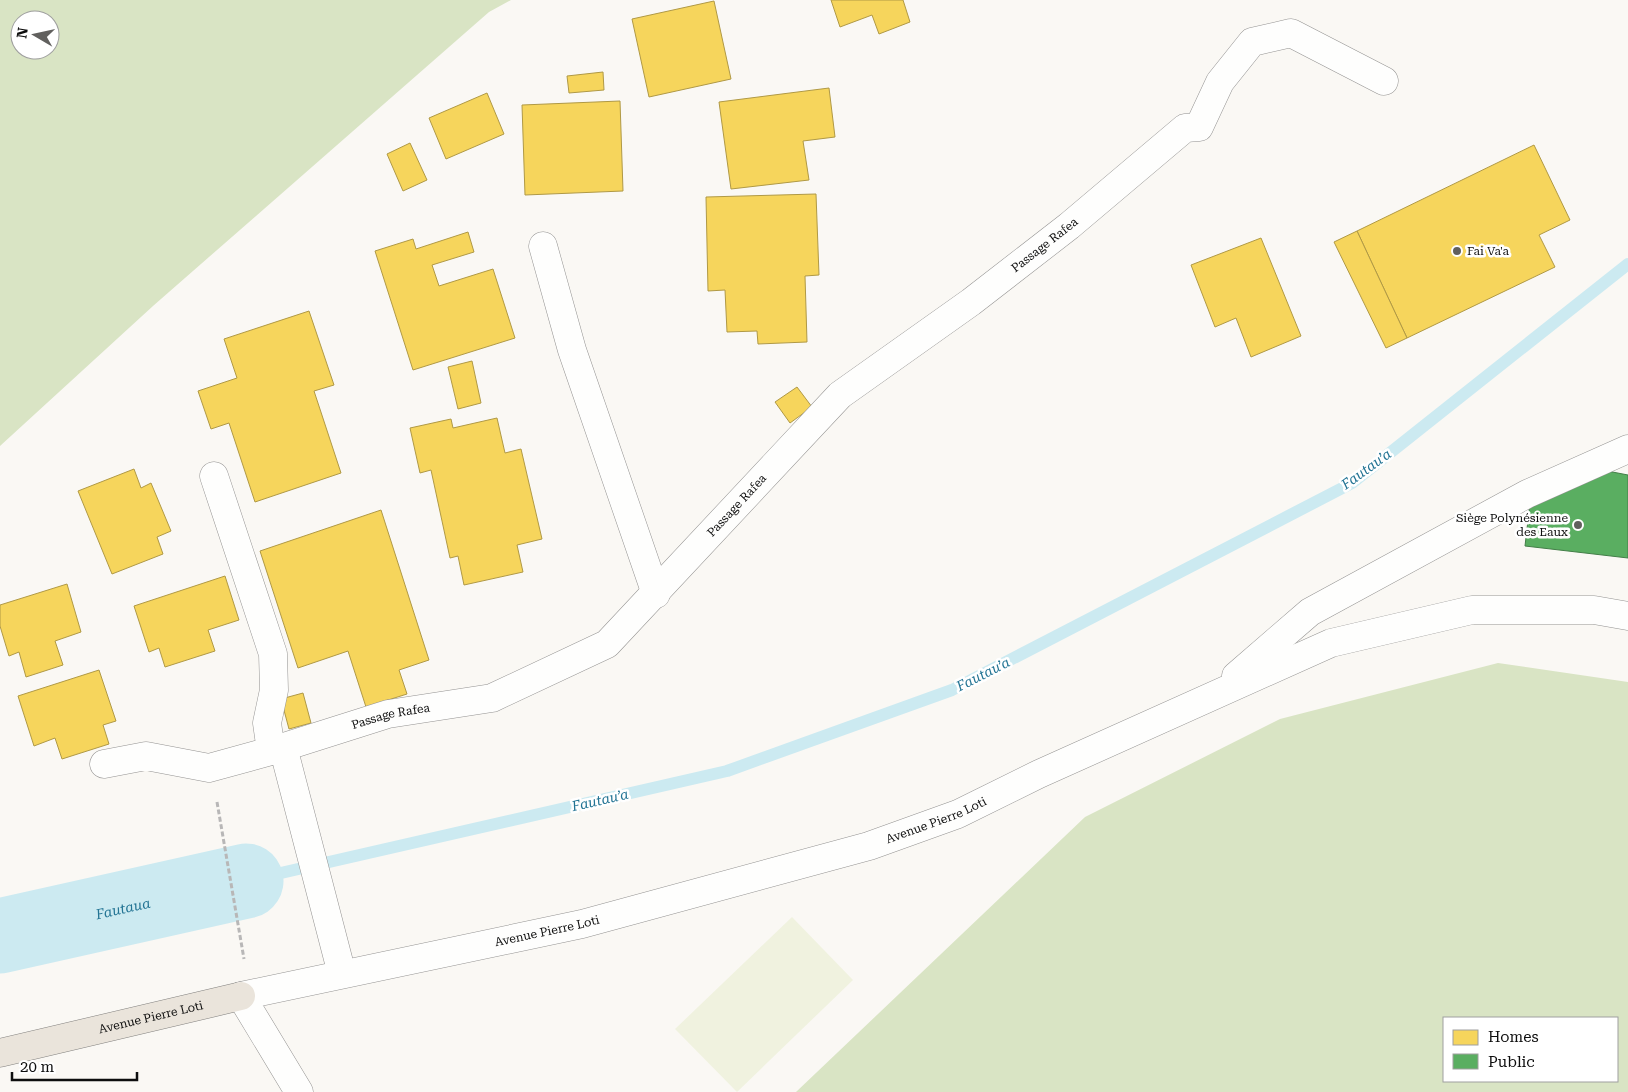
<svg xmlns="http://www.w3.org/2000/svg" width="1628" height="1092" viewBox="0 0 1628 1092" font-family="'Roboto Serif',serif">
	<rect width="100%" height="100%" fill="#faf8f4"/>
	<!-- forest -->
	<g fill="#d9e4c4" fill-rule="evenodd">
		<path d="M0 0H511L489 12 153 306 0 446ZM20 20H50V50H20Z"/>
		<path d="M1498 663 1628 682V1092H796L1085 817 1280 719ZM1444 1018H1617V1081H1444Z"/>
	</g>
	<!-- pitch -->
	<path fill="#f0f2df" d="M792 917 853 980 737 1092 675 1029Z"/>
	<!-- homes -->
	<g fill="#f6d55c" stroke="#b09945">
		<path d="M831 0H903L910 22 879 34 872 15 840 27Z"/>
		<path d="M714 1 731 79 649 97 632 19Z"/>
		<path d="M603 72 604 90 569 93 567 76Z"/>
		<path d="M829 88 835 137 803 141 809 180 731 189 719 102Z"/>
		<path d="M487 93 504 134 446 159 429 118Z"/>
		<path d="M620 101 623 191 525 195 522 105Z"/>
		<path d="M410 143 427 180 403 191 387 154Z"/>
		<path d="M1534 145 1570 220 1539 235 1555 267 1407 338 1357 231Z"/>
		<path d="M816 194 819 275 805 276 807 342 758 344 757 331 727 332 725 290 708 291 706 197Z"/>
		<path d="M1357 231 1407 338 1386 348 1334 242Z"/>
		<path d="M468 232 474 252 432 265 439 286 493 269 515 338 413 370 375 251 413 239 416 249Z"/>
		<path d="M1261 238 1301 336 1251 357 1236 318 1215 327 1191 265Z"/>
		<path d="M309 311 334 385 314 391 341 473 255 502 229 423 211 429 198 391 237 378 224 339Z"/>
		<path d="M472 361 481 403 458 409 448 367Z"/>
		<path d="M797 387 812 407 790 423 775 402Z"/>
		<path d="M497 418 505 453 521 449 542 539 517 545 523 572 464 585 458 556 450 558 431 470 420 473 410 428 451 419 453 428Z"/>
		<path d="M134 469 141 488 151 483 171 531 157 537 163 554 112 574 78 491Z"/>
		<path d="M381 510 429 660 399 670 407 694 366 707 348 651 298 668 260 551Z"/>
		<path d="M225 576 239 620 208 630 215 651 165 667 159 648 149 652 134 606Z"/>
		<path d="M67 584 81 632 55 641 63 665 26 677 19 652 9 656 0 626V605Z"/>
		<path d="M99 670 116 721 103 725 109 744 62 759 55 738 34 746 18 696Z"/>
		<path d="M303 693 311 723 289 729 281 699Z"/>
	</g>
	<!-- public -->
	<path fill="#5aae61" stroke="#437e48" d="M1602 470 1628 475V558L1525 546 1530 503Z"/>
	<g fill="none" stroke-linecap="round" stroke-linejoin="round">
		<!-- stream -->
		<path stroke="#cceaf1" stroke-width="12" d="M246 881 727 771 952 690 1352 483 1628 264"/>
		<!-- river -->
		<path stroke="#cceaf1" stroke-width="75" id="s1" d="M0 936 246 881"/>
		<defs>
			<g id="minor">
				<path d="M543 246 572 350 656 594"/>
				<path d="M214 476 273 654 274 690 267 723 271 751"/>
				<path d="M1236 676 1310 612 1527 494 1628 449"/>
				<path d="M283 747 342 974"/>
				<path id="s2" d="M104 764 146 756 209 768 271 751 388 714 492 698 607 644 840 395 971 302 1069 226 1185 128 1199 127 1220 82 1252 42 1291 33 1384 81"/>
				<path id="s3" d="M299 1092 241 996 582 924 869 846 958 814 1039 774 1331 643 1472 610H1594L1628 616"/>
			</g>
			<g id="major">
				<path id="s4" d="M0 1053 241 996"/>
			</g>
		</defs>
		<!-- minor casing -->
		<use href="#minor" stroke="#949392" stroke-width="29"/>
		<!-- major casing -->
		<use href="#major" stroke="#82817f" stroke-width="29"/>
		<!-- path -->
		<path stroke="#b8b7b7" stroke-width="3" stroke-dasharray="5 2.5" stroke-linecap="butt" d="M217 802 244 959"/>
		<!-- minor -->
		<use href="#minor" stroke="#fefefd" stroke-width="28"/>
		<!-- major -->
		<use href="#major" stroke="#eae4db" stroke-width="28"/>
	</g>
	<!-- markers -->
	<g fill="#61605e" stroke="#fff" stroke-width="2">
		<circle cx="1457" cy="251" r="5"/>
		<circle cx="1578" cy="525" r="5"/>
	</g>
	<g text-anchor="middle" stroke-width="5" stroke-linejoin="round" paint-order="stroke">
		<!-- street labels -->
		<g font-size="12" fill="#0e0e0e" stroke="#fff">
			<text dy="4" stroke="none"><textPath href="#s2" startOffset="1121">Passage Rafea</textPath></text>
			<text dy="4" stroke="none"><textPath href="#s2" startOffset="716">Passage Rafea</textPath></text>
			<text dy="4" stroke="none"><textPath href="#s2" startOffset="296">Passage Rafea</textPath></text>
			<text dy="4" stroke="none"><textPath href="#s3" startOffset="830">Avenue Pierre Loti</textPath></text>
			<text dy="4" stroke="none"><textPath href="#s3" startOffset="425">Avenue Pierre Loti</textPath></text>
			<text dy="4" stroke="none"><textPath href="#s4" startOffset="155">Avenue Pierre Loti</textPath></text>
		</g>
		<!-- poi labels -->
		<g font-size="12" fill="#0e0e0e" stroke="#fff" text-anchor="start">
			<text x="1467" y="255">Fai Va'a</text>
			<text x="1568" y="522" text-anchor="end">Siège Polynésienne<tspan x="1568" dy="14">des Eaux</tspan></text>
		</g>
		<!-- water labels -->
		<g font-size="14" font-style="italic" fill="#237494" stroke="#fff">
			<text transform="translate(1366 469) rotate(-36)" y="5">Fautau’a</text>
			<text transform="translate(983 674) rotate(-27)" y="5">Fautau’a</text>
			<text transform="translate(600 800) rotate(-13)" y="5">Fautau’a</text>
			<text dy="5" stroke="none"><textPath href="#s1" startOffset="126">Fautaua</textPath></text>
		</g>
	</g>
	<!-- legend -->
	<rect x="1443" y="1017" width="175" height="65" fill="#ffffff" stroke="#9f9f9f"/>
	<rect x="1453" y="1030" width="25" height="15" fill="#f6d55c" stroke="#9f9f9f"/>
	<text x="1488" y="1042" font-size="15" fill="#0e0e0e">Homes</text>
	<rect x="1453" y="1054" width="25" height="15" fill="#5aae61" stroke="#9f9f9f"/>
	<text x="1488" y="1067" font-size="15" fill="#0e0e0e">Public</text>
	<!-- north arrow -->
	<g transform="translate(35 35) rotate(279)"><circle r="24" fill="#ffffff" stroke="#9f9f9f"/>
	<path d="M0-4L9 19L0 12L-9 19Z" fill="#61605e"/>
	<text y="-8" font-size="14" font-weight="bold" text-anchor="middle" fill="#0e0e0e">N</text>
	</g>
	<!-- scale -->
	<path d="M12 1072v8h125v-8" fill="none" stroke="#0e0e0e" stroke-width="2.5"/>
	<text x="20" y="1072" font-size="15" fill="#0e0e0e" stroke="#ffffff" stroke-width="4" paint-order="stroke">20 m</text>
</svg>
